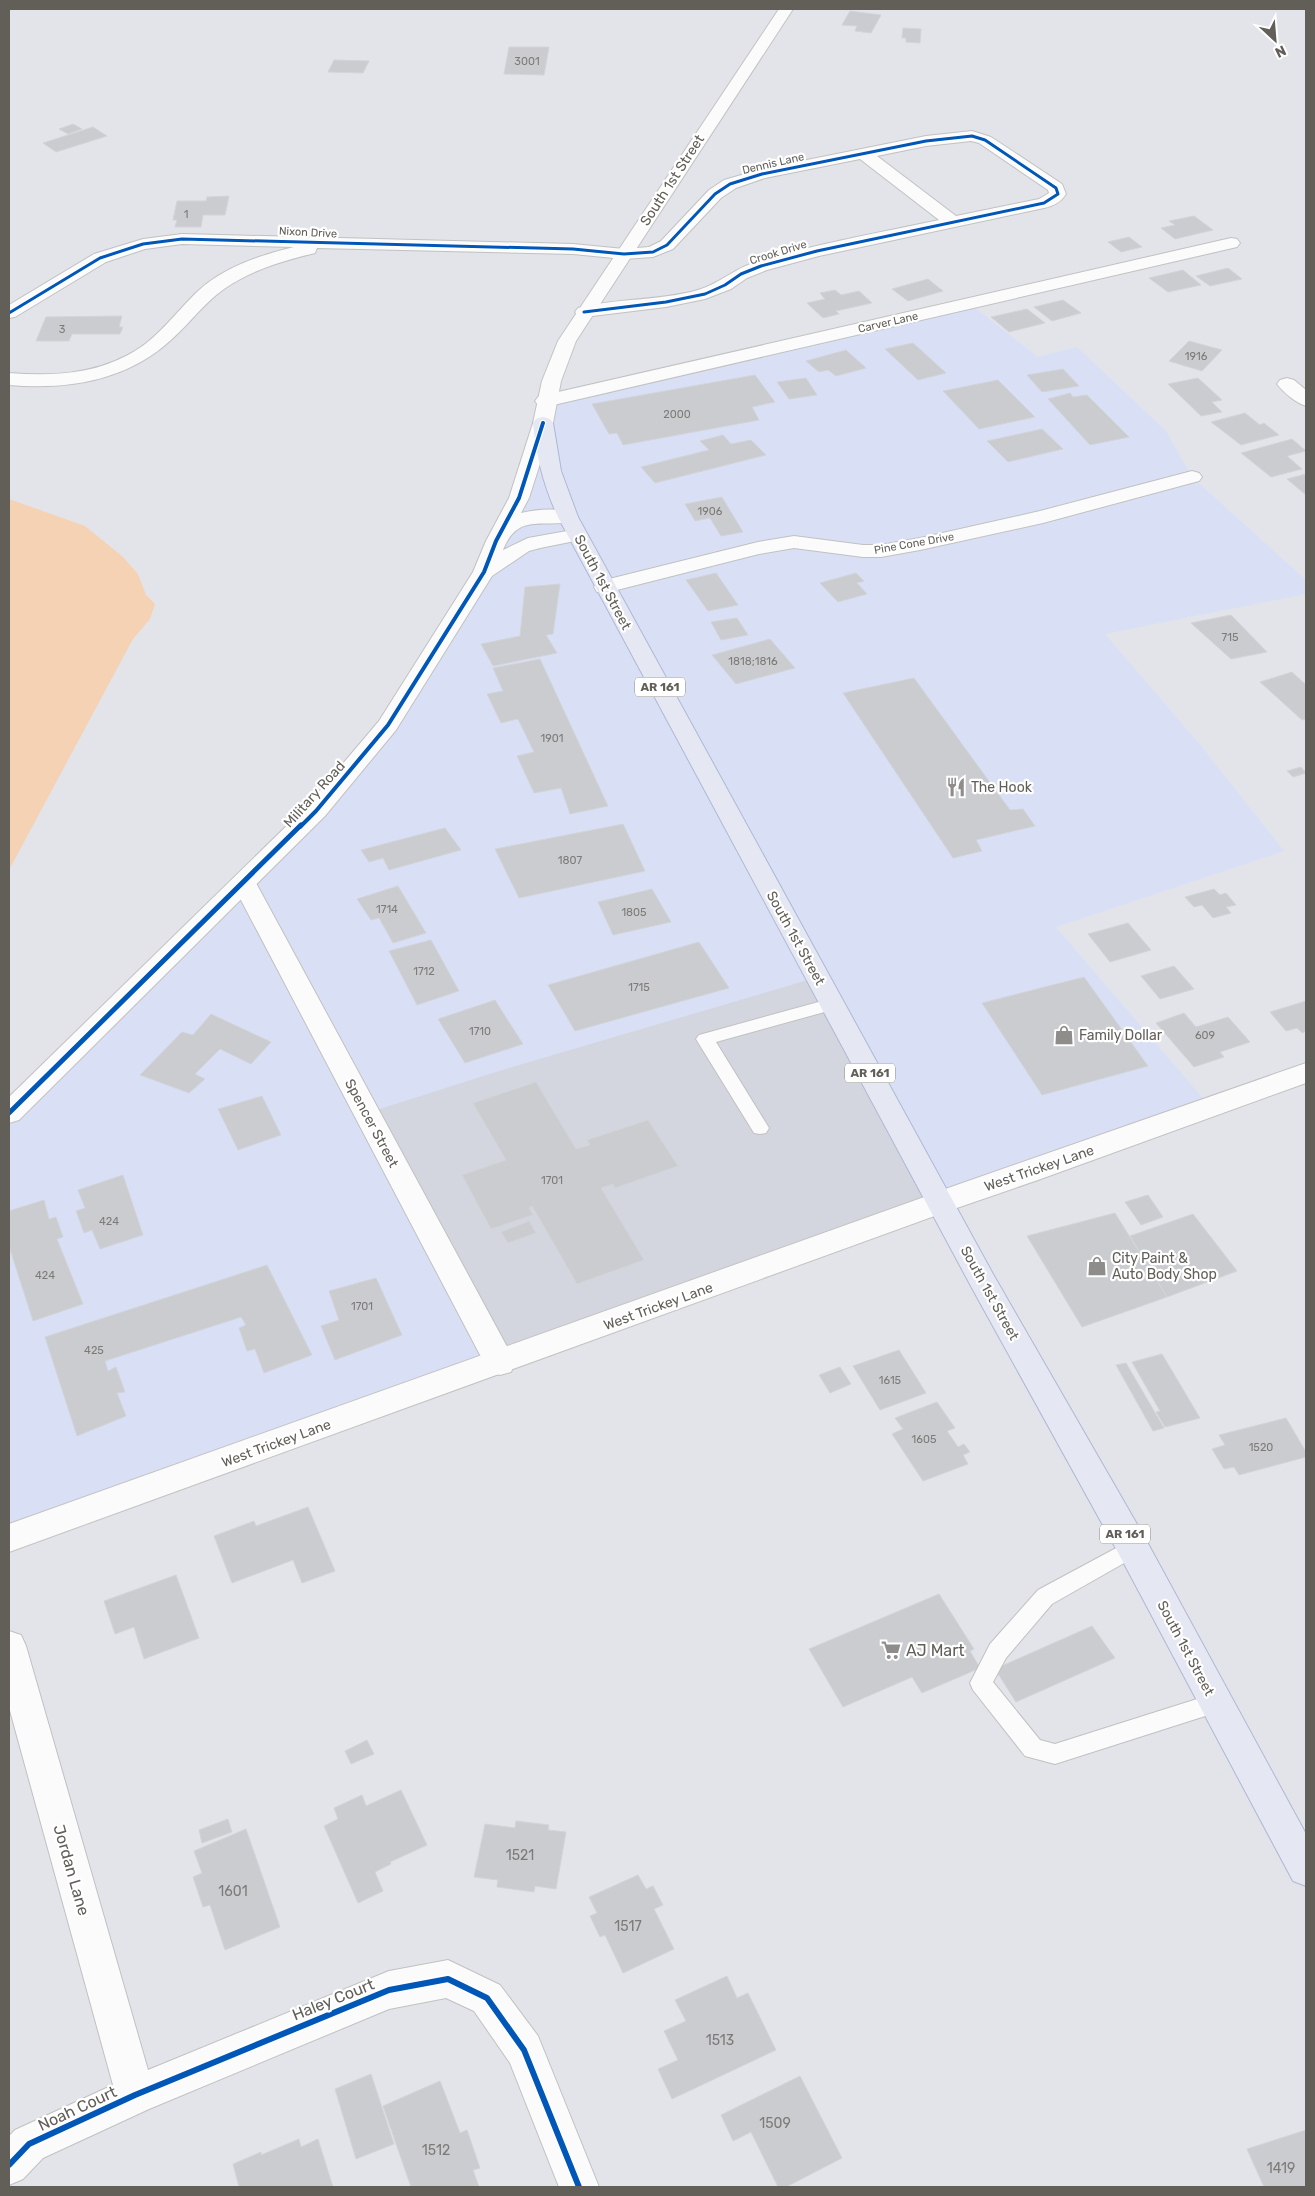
<svg xmlns="http://www.w3.org/2000/svg" width="1315" height="2196" viewBox="0 0 1315 2196" font-family="Rubik,sans-serif">
	<rect width="100%" height="100%" fill="#e2e4ea"/>
	<!-- commercial -->
	<path fill="#d9e0f6" d="M969 303 1038 357 1077 347 1166 431 1192 477 1306 580V594L1105 634 1202 747 1284 851 1056 927 1201 1096 1216 1105 9 1538V1113L244 883 353 768 484 572 545 401Z"/>
	<!-- education -->
	<path fill="#d3d6de" d="M818 977 941 1202 500 1363 367 1113 499 1071Z"/>
	<!-- water -->
	<path fill="#f6d2b4" d="M9 499 85 526 123 557 138 574 146 595 155 604 150 619 133 639 9 870Z"/>
	<!-- building -->
	<g fill="#cbccd0" stroke="#d2d4d9">
		<path d="M850 11 881 15 871 33 855 31 857 26 842 25Z"/>
		<path d="M903 28 921 29 920 43 906 42V38H902Z"/>
		<path d="M509 47H549L544 75 504 74Z"/>
		<path d="M334 60 369 61 363 73 328 72Z"/>
		<path d="M73 124 82 129 68 134 59 129Z"/>
		<path d="M93 127 107 136 56 152 43 143Z"/>
		<path d="M229 196 225 215H203L201 227H175L177 220H173L177 201H206L207 197Z"/>
		<path d="M1194 216 1213 230 1175 239 1161 228 1175 225 1169 221Z"/>
		<path d="M1129 237 1142 247 1121 252 1108 242Z"/>
		<path d="M1228 268 1242 279 1210 286 1196 276Z"/>
		<path d="M1183 270 1201 285 1168 292 1149 278Z"/>
		<path d="M928 279 943 291 908 301 892 289Z"/>
		<path d="M835 290 841 295 859 291 872 303 836 311 839 314 823 318 807 303 825 299 820 293Z"/>
		<path d="M1063 300 1081 313 1052 321 1034 307Z"/>
		<path d="M1027 309 1045 323 1009 332 991 317Z"/>
		<path d="M122 316 119 327H123L120 334H72L69 341H36L46 317Z"/>
		<path d="M1189 341 1222 350 1202 371 1169 361Z"/>
		<path d="M913 343 946 373 918 380 885 349Z"/>
		<path d="M846 350 866 368 836 376 828 370 819 372 806 361Z"/>
		<path d="M1063 369 1079 386 1042 392 1027 375Z"/>
		<path d="M755 375 775 402 752 407 759 420 623 445 617 433 609 434 592 404Z"/>
		<path d="M806 378 817 395 789 399 777 382Z"/>
		<path d="M1198 378 1222 400 1212 402 1222 412 1201 416 1168 384Z"/>
		<path d="M998 380 1035 417 979 429 943 391Z"/>
		<path d="M1070 393 1073 397 1087 395 1129 437 1090 445 1048 399Z"/>
		<path d="M1245 413 1260 425 1264 423 1279 435 1241 445 1211 422Z"/>
		<path d="M1042 429 1063 449 1008 462 987 441Z"/>
		<path d="M723 435 731 444 751 440 766 455 655 483 641 467 709 450 700 441Z"/>
		<path d="M1292 439 1306 451 1287 456 1302 469 1271 477 1241 453Z"/>
		<path d="M1306 474V495L1287 479Z"/>
		<path d="M722 497 743 532 721 536 710 518 695 521 685 504Z"/>
		<path d="M716 573 738 605 708 611 686 580Z"/>
		<path d="M856 573 864 581 857 583 867 594 838 602 820 583Z"/>
		<path d="M560 584 553 634 546 635 557 653 493 666 481 644 520 636 525 587Z"/>
		<path d="M1231 615 1267 652 1231 659 1191 623Z"/>
		<path d="M737 618 748 635 721 640 711 622Z"/>
		<path d="M770 639 795 668 736 684 712 655Z"/>
		<path d="M540 659 608 806 570 814 561 788 534 793 517 756 534 752 518 719 501 723 487 694 503 691 493 668Z"/>
		<path d="M1292 672 1306 685V719L1302 720 1260 682Z"/>
		<path d="M914 678 1010 810 1023 809 1035 826 976 840 982 851 953 858 843 693Z"/>
		<path d="M1301 767 1306 773 1293 777 1287 771Z"/>
		<path d="M623 824 645 871 519 898 495 849Z"/>
		<path d="M445 828 461 850 389 870 383 858 369 862 361 850Z"/>
		<path d="M398 886 426 933 393 943 379 918 371 920 357 899Z"/>
		<path d="M652 889 671 922 613 935 598 902Z"/>
		<path d="M1214 889 1220 895 1226 893 1236 905 1226 907 1231 913 1213 918 1202 905 1194 907 1185 897Z"/>
		<path d="M1128 923 1151 950 1110 962 1088 934Z"/>
		<path d="M431 940 459 991 417 1005 389 951Z"/>
		<path d="M699 942 729 988 575 1031 548 985Z"/>
		<path d="M1174 966 1194 989 1160 999 1141 976Z"/>
		<path d="M1084 977 1148 1066 1042 1095 982 1003Z"/>
		<path d="M495 1000 523 1044 465 1063 438 1019Z"/>
		<path d="M1306 1001V1031L1302 1033 1297 1028 1286 1031 1270 1012Z"/>
		<path d="M1184 1013 1196 1027 1228 1017 1250 1042 1220 1052 1224 1057 1194 1067 1156 1023Z"/>
		<path d="M211 1014 271 1042 251 1064 220 1049 195 1074 205 1079 189 1093 140 1075 182 1032 193 1035Z"/>
		<path d="M536 1082 576 1149 590 1145 587 1140 648 1120 678 1166 615 1188 613 1184 601 1188 644 1260 577 1284 532 1206 529 1208 533 1215 491 1229 462 1175 506 1160 473 1103Z"/>
		<path d="M262 1096 281 1135 238 1150 218 1109Z"/>
		<path d="M123 1175 143 1235 100 1249 92 1230 84 1233 76 1211 85 1208 78 1190Z"/>
		<path d="M1148 1195 1163 1217 1141 1225 1125 1202Z"/>
		<path d="M44 1200 49 1219 56 1217 63 1237 57 1239 83 1304 33 1321 9 1246V1211Z"/>
		<path d="M1115 1213 1167 1297 1082 1327 1027 1236Z"/>
		<path d="M1193 1214 1237 1271 1167 1297 1130 1236Z"/>
		<path d="M529 1221 536 1233 508 1243 501 1232Z"/>
		<path d="M267 1265 312 1355 264 1373 255 1349 247 1351 239 1328 246 1325 241 1317 105 1361 108 1371 116 1367 125 1392 117 1393 126 1416 77 1436 45 1337Z"/>
		<path d="M376 1278 402 1335 335 1360 321 1326 339 1320 329 1291Z"/>
		<path d="M899 1350 926 1393 880 1410 853 1366Z"/>
		<path d="M1162 1354 1200 1418 1165 1427 1156 1412 1160 1411 1132 1362Z"/>
		<path d="M1126 1363 1164 1428 1153 1431 1116 1365Z"/>
		<path d="M840 1367 851 1384 830 1393 819 1375Z"/>
		<path d="M937 1402 955 1428 947 1431 958 1447 964 1444 970 1452 963 1455 968 1464 923 1481 892 1434 903 1429 895 1418Z"/>
		<path d="M1286 1418 1306 1452V1457L1239 1475 1234 1467 1224 1469 1212 1449 1225 1445 1219 1435Z"/>
		<path d="M308 1507 335 1571 302 1583 293 1560 232 1583 214 1536 254 1521 256 1526Z"/>
		<path d="M176 1575 199 1638 144 1659 134 1627 115 1634 104 1601Z"/>
		<path d="M939 1594 974 1649 970 1651 980 1668 922 1693 912 1677 843 1707 809 1649Z"/>
		<path d="M1092 1626 1115 1658 1016 1702 995 1669Z"/>
		<path d="M367 1740 374 1754 351 1764 345 1751Z"/>
		<path d="M401 1790 427 1845 390 1862 391 1864 375 1872 383 1891 358 1903 324 1826 338 1819 334 1808 362 1795 366 1806Z"/>
		<path d="M228 1819 232 1832 202 1843 199 1830Z"/>
		<path d="M516 1821 549 1825 548 1830 566 1832 556 1889 535 1886 534 1892 497 1887 498 1880 474 1877 485 1824 515 1828Z"/>
		<path d="M246 1829 280 1927 225 1950 210 1905 203 1907 193 1877 202 1873 194 1851Z"/>
		<path d="M638 1875 646 1889 653 1886 663 1905 654 1909 674 1949 623 1973 605 1935 600 1937 590 1916 597 1913 589 1897Z"/>
		<path d="M727 1976 737 1998 748 1993 776 2050 672 2099 658 2069 678 2060 664 2031 686 2021 675 2000Z"/>
		<path d="M371 2074 394 2144 356 2159 335 2089Z"/>
		<path d="M800 2076 842 2158 786 2187H778L751 2132 733 2141 721 2115Z"/>
		<path d="M440 2081 460 2133 467 2130 480 2168 473 2170 479 2187H411L383 2106Z"/>
		<path d="M1306 2130V2187H1264L1247 2149Z"/>
		<path d="M299 2139 301 2147 318 2139 333 2187H239L233 2164 261 2152V2155Z"/>
	</g>
	<g fill="none" stroke-linecap="round" stroke-linejoin="round">
		<defs>
			<g id="service">
				<path d="M833 998 839 1000 841 1004 839 1008 716 1042 769 1128 766 1133 760 1134 754 1133 696 1039 699 1035Z"/>
				<path d="M1133 1539 1140 1542 1143 1548 1140 1554 1052 1604 1006 1658 993 1682 1040 1740 1055 1744 1216 1693 1224 1696 1227 1703 1224 1710 1055 1764 1025 1756 973 1690 970 1683 990 1644 1038 1590Z"/>
			</g>
			<g id="minor">
				<path d="M972 131 991 137 1062 184 1066 194C1061 202 1054 206 1044 208L819 256 767 270 747 278 731 289 705 299 666 307 584 317 578 316 575 312 578 308C617 298 659 301 698 290 719 284 735 268 756 262 816 244 878 233 939 220L860 159 765 178 736 188 721 198 673 249 653 257 624 259 573 254 317 248 315 253C283 261 251 270 224 289 204 303 190 323 172 339 127 381 68 390 9 385V373C50 376 91 375 128 355 157 340 175 313 198 291 224 267 261 255 294 247L182 244 145 249 106 262 15 317 9 318V305L94 254 143 239 182 234 573 244 624 249 649 247 661 241 709 190 724 180 762 169 926 136ZM971 141 979 143 1048 190 1049 193 1039 199 956 216 877 156 926 146Z"/>
				<path d="M1231 238 1237 239 1240 243 1237 247 545 407 538 405 535 401 538 397 545 395Z"/>
				<path d="M1287 378 1294 380 1306 390V406C1296 403 1284 393 1277 384L1280 380Z"/>
				<path d="M1192 471 1199 473 1202 477 1199 481 1043 523 920 550 881 557H863L794 548 759 554 605 593 597 592 594 587 597 582 758 542 794 536 863 545H881L920 538 1040 511Z"/>
				<path d="M244 875 253 877 256 883 511 1354 515 1363 511 1372 500 1375 489 1372 232 883 235 877Z"/>
				<path d="M9 1631 21 1635 26 1646 148 2070 389 1971 448 1960 500 1985 538 2036 599 2187H559L510 2063 474 2011 446 1998 389 2009 149 2109 43 2158 23 2179 9 2185V2136L15 2130 113 2085 9 1707Z"/>
			</g>
			<g id="tertiary">
				<path d="M543 417 550 419 553 423 529 498 521 513C539 509 558 508 575 513L578 517 575 521C545 529 518 511 503 550L528 538 578 529 585 531 588 535 585 539 540 548 529 551 492 576 396 730 325 816 19 1120 9 1123V1097L307 806 379 721 473 572 486 541 509 498 533 423 536 419Z"/>
				<path d="M1306 1063V1083L1038 1180 951 1210 941 1213 931 1210 927 1202 931 1194Z"/>
			</g>
			<g id="secondary">
				<path d="M779 9H793L576 341 561 381 553 423 550 427 543 429 536 427 533 423 542 381 558 341Z"/>
				<path d="M941 1191 951 1194 955 1202 951 1210 9 1552V1524Z"/>
			</g>
			<path id="primary" d="M543 417 550 419 553 423 561 471 578 517 993 1274 1145 1538 1306 1834V1886L1293 1881 1121 1558 973 1290 558 517C544 487 536 456 533 423L536 419Z"/>
		</defs>
		<!-- service casing -->
		<use href="#service" stroke="#c1c1c1" stroke-width="2"/>
		<!-- minor casing -->
		<use href="#minor" stroke="#c1c1c1" stroke-width="2"/>
		<!-- tertiary casing -->
		<use href="#tertiary" stroke="#c1c1c1" stroke-width="2"/>
		<!-- secondary casing -->
		<use href="#secondary" stroke="#c4c3c3" stroke-width="2"/>
		<!-- primary casing -->
		<use href="#primary" stroke="#aeb8d5" stroke-width="2"/>
		<!-- service -->
		<use href="#service" fill="#fbfbfc" fill-rule="evenodd"/>
		<!-- minor -->
		<use href="#minor" fill="#fbfbfc" fill-rule="evenodd"/>
		<!-- tertiary -->
		<use href="#tertiary" fill="#fbfbfc" fill-rule="evenodd"/>
		<!-- secondary -->
		<use href="#secondary" fill="#fbfbfc" fill-rule="evenodd"/>
		<!-- primary -->
		<use href="#primary" fill="#e5e7f2" fill-rule="evenodd"/>
		<defs>
			<path id="cycleway-far3" d="M9 313 100 258 143 244 182 239 573 249 624 254 653 252 667 245 715 194 730 184 762 174 926 141 972 136 985 140 1056 188 1058 194 1044 203 817 251 761 266 741 274 725 285 705 294 666 302 584 312"/>
			<path id="cycleway-far2" d="M300 827 316 811 388 725 484 572 496 541 519 498 543 423"/>
			<path id="cycleway-far1" d="M9 1113 301 825"/>
			<path id="cycleway" d="M9 2165 29 2144 135 2095 389 1990 448 1979 487 1998 524 2050 579 2187"/>
		</defs>
		<!-- cycleway-far3 casing -->
		<use href="#cycleway-far3" stroke="#fff" stroke-width="5"/>
		<!-- cycleway-far2 casing -->
		<use href="#cycleway-far2" stroke="#fff" stroke-width="6"/>
		<!-- cycleway-far1 casing -->
		<use href="#cycleway-far1" stroke="#fff" stroke-width="8"/>
		<!-- cycleway casing -->
		<use href="#cycleway" stroke="#fff" stroke-width="9"/>
		<!-- cycleway-far3 -->
		<use href="#cycleway-far3" stroke="#0057b8" stroke-width="3"/>
		<!-- cycleway-far2 -->
		<use href="#cycleway-far2" stroke="#0057b8" stroke-width="4"/>
		<!-- cycleway-far1 -->
		<use href="#cycleway-far1" stroke="#0057b8" stroke-width="5"/>
		<!-- cycleway -->
		<use href="#cycleway" stroke="#0057b8" stroke-width="6"/>
	</g>
	<!-- icons -->
	<defs>
		<symbol id="restaurant-bare" viewBox="-9 -9 18 18"><path d="M-5-6h1v4h1v-4h1v4h1v-4h1v5L-1.5 .5V6h-2V.5L-5-1ZM5-6V6H3V1.5H1.5Q1.5-4 5-6Z" fill="#8f8d8b" stroke="#fff" stroke-width="2.5" paint-order="stroke"/></symbol>
		<symbol id="shop-bare" viewBox="-9 -9 18 18"><path d="M-5-2.5h2.3a2.7 3.5 0 0 1 5.4 0H5L5.5 6h-11ZM-1.5-2.5h3a1.5 2.3 0 0 0-3 0Z" fill="#8f8d8b" stroke="#fff" stroke-width="2.5" paint-order="stroke"/></symbol>
		<symbol id="supermarket-bare" viewBox="-9 -9 18 18"><path d="M-6-5.5h2.5l.6 2H6L4.5 2H-2.5L-4.4-4H-6ZM-1.5 3.2a1.3 1.3 0 1 0 .1 0ZM3 3.2a1.3 1.3 0 1 0 .1 0Z" fill="#8f8d8b" stroke="#fff" stroke-width="2.5" paint-order="stroke"/></symbol>
	</defs>
	<g fill-rule="evenodd">
		<use href="#restaurant-bare" x="942" y="773" width="28" height="28"/>
		<use href="#shop-bare" x="1050" y="1021" width="28" height="28"/>
		<use href="#shop-bare" x="1083" y="1252" width="28" height="28"/>
		<use href="#supermarket-bare" x="877" y="1636" width="28" height="28"/>
	</g>
	<g text-anchor="middle" stroke-width="4.5" stroke-linejoin="round" paint-order="stroke">
		<!-- number labels -->
		<g font-size="11" fill="#7d7b77">
			<text x="527" y="65">3001</text>
			<text x="186" y="218">1</text>
			<text x="62" y="333">3</text>
			<text x="1196" y="360">1916</text>
			<text x="677" y="418">2000</text>
			<text x="710" y="515">1906</text>
			<text x="1230" y="641">715</text>
			<text x="753" y="665">1818;1816</text>
			<text x="552" y="742">1901</text>
			<text x="570" y="864">1807</text>
			<text x="387" y="913">1714</text>
			<text x="634" y="916">1805</text>
			<text x="424" y="975">1712</text>
			<text x="639" y="991">1715</text>
			<text x="480" y="1035">1710</text>
			<text x="1205" y="1039">609</text>
			<text x="552" y="1184">1701</text>
			<text x="109" y="1225">424</text>
			<text x="45" y="1279">424</text>
			<text x="362" y="1310">1701</text>
			<text x="94" y="1354">425</text>
			<text x="890" y="1384">1615</text>
			<text x="924" y="1443">1605</text>
			<text x="1261" y="1451">1520</text>
		</g>
		<!-- far-street labels -->
		<g font-size="11" fill="#625e58" stroke="#fff">
			<text transform="translate(773 163) rotate(-13)" y="4">Dennis Lane</text>
			<text transform="translate(308 232) rotate(3)" y="4">Nixon Drive</text>
			<text transform="translate(778 252) rotate(-17)" y="4">Crook Drive</text>
			<text transform="translate(888 322) rotate(-13)" y="4">Carver Lane</text>
			<text transform="translate(914 543) rotate(-10)" y="4">Pine Cone Drive</text>
		</g>
		<!-- shield labels -->
		<g fill="#fff" stroke="#918e8a" stroke-width="1">
			<rect x="635" y="677.5" width="50" height="19" rx="4"/>
			<rect x="845" y="1063.5" width="50" height="19" rx="4"/>
			<rect x="1100" y="1524.5" width="50" height="19" rx="4"/>
		</g>
		<g font-size="12" font-weight="bold" fill="#625e58">
			<text x="660" y="691">AR 161</text>
			<text x="870" y="1077">AR 161</text>
			<text x="1125" y="1538">AR 161</text>
		</g>
		<!-- street labels -->
		<g font-size="14" fill="#625e58" stroke="#fff">
			<text transform="translate(672 180) rotate(-57)" y="5">South 1st Street</text>
			<text transform="translate(603 582) rotate(62)" y="5">South 1st Street</text>
			<text transform="translate(314 794) rotate(-48)" y="5">Military Road</text>
			<text transform="translate(796 938) rotate(61)" y="5">South 1st Street</text>
			<text transform="translate(372 1123) rotate(62)" y="5">Spencer Street</text>
			<text transform="translate(1039 1168) rotate(-19)" y="5">West Trickey Lane</text>
			<text transform="translate(990 1293) rotate(61)" y="5">South 1st Street</text>
			<text transform="translate(658 1306) rotate(-20)" y="5">West Trickey Lane</text>
			<text transform="translate(276 1443) rotate(-20)" y="5">West Trickey Lane</text>
			<text transform="translate(1186 1648) rotate(62)" y="5">South 1st Street</text>
		</g>
		<!-- poi labels -->
		<g font-size="14" fill="#625e58" stroke="#fff" text-anchor="start">
			<text x="971" y="792">The Hook</text>
			<text x="1079" y="1040">Family Dollar</text>
			<text x="1112" y="1263">City Paint &amp;<tspan x="1112" dy="16">Auto Body Shop</tspan></text>
		</g>
		<!-- near-number labels -->
		<g font-size="14" fill="#7d7b77">
			<text x="520" y="1860">1521</text>
			<text x="233" y="1896">1601</text>
			<text x="628" y="1931">1517</text>
			<text x="720" y="2045">1513</text>
			<text x="775" y="2128">1509</text>
			<text x="436" y="2155">1512</text>
			<text x="1281" y="2173">1419</text>
		</g>
		<!-- near-poi labels -->
		<g font-size="16" fill="#625e58" stroke="#fff" text-anchor="start">
			<text x="906" y="1656">AJ Mart</text>
		</g>
		<!-- near-street labels -->
		<g font-size="16" fill="#625e58" stroke="#fff">
			<text transform="translate(72 1870) rotate(74)" y="6">Jordan Lane</text>
			<text transform="translate(333 1999) rotate(-22)" y="6">Haley Court</text>
			<text transform="translate(77 2108) rotate(-25)" y="6">Noah Court</text>
		</g>
	</g>
	<!-- border -->
	<rect width="1315" height="2196" fill="none" stroke="#625e58" stroke-width="20"/>
	<!-- north arrow -->
	<g transform="translate(1275 40) rotate(154)" stroke="#ffffff" stroke-width="4" paint-order="stroke">
	<path d="M0-4L9 19L0 12L-9 19Z" fill="#625e58"/>
	<text y="-8" font-size="14" font-weight="bold" text-anchor="middle" fill="#625e58">N</text>
	</g>
</svg>
